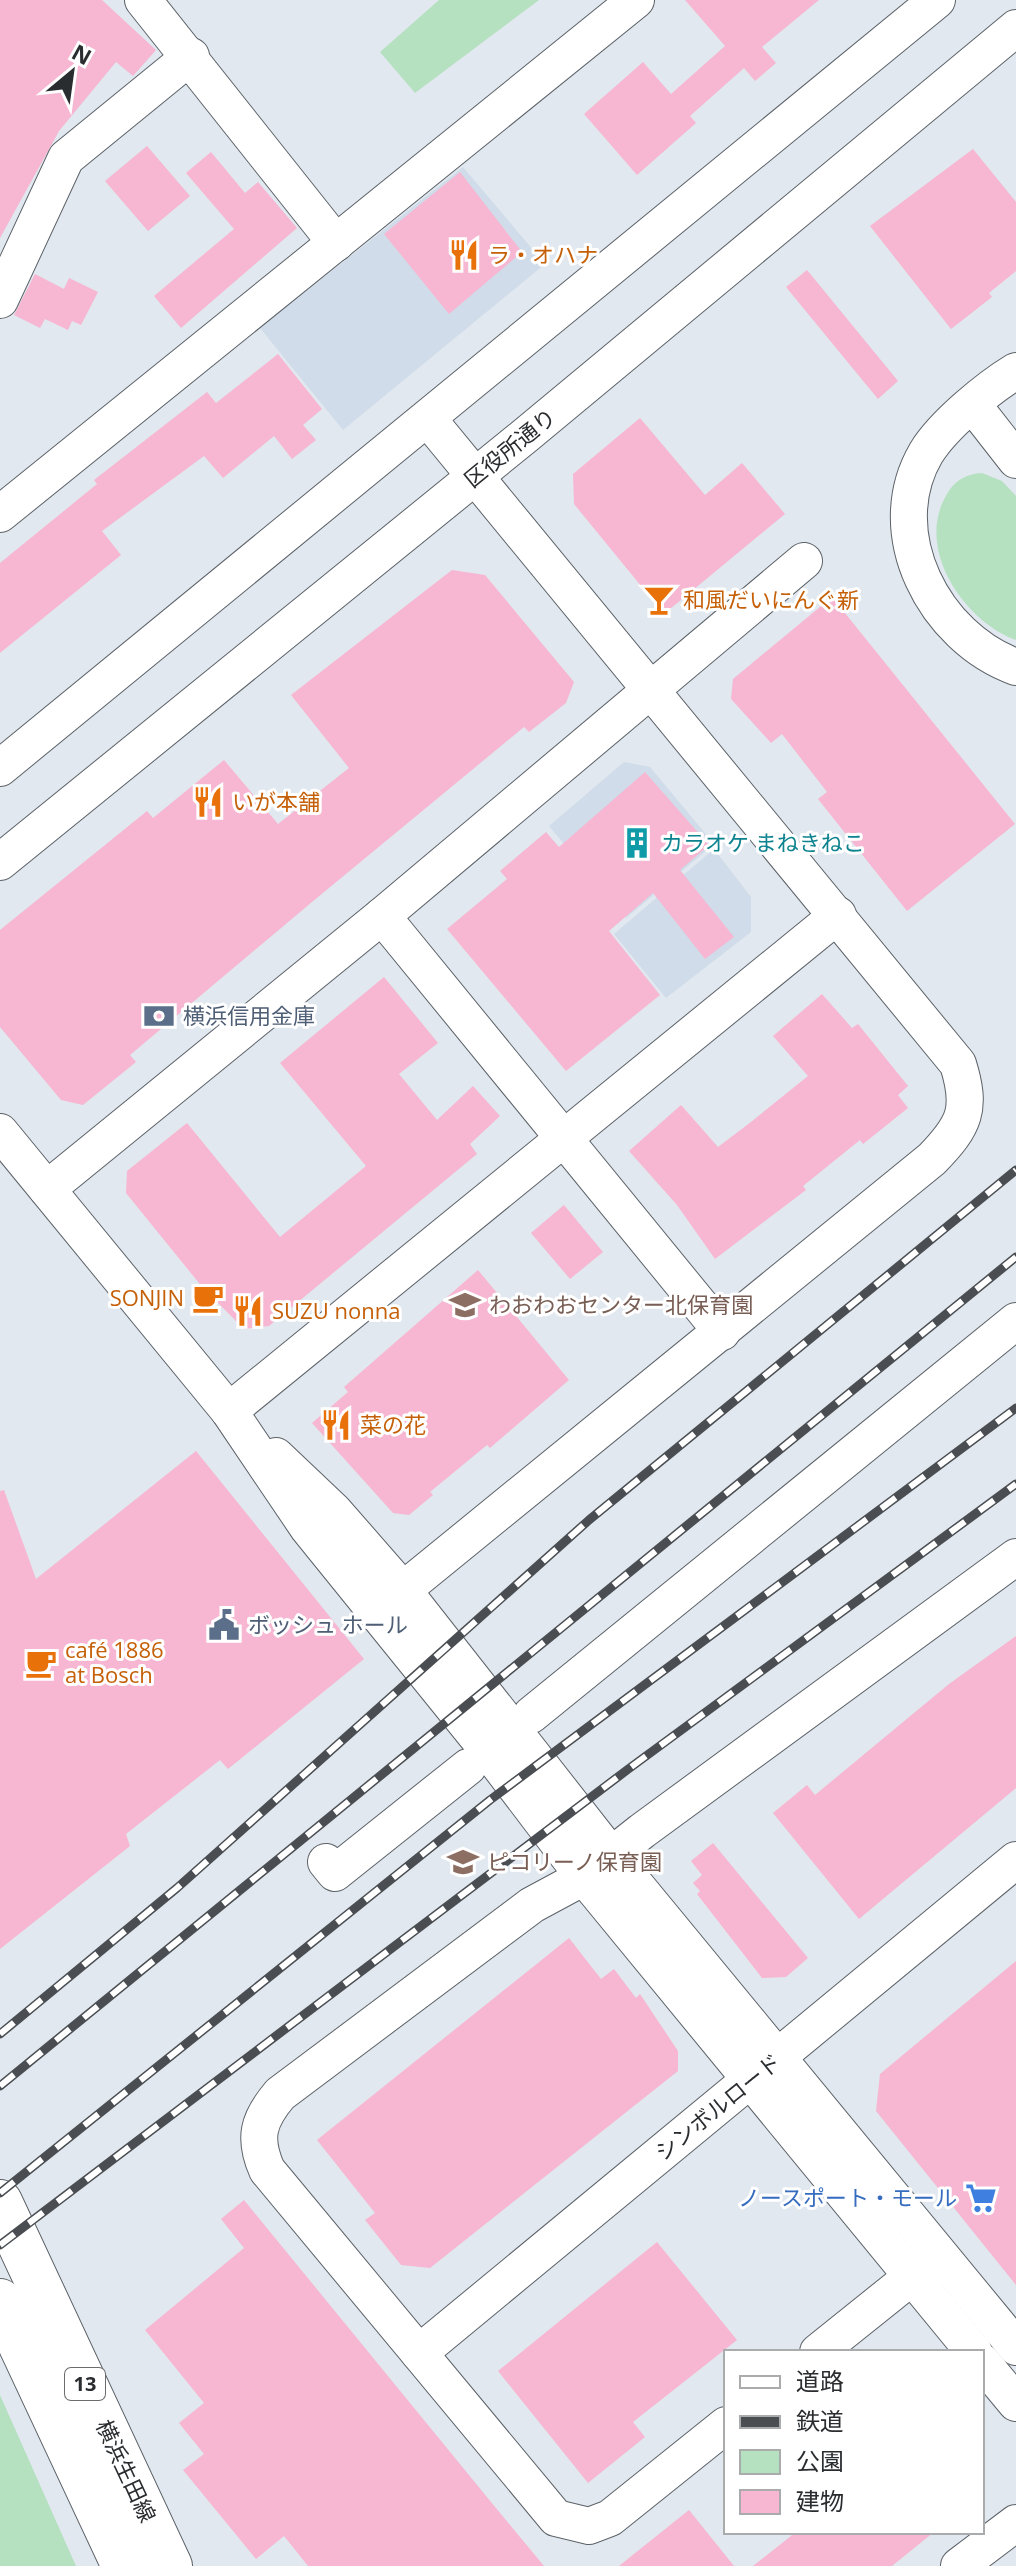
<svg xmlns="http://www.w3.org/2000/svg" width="1016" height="2566" viewBox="0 0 1016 2566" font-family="'Open Sans','Noto Sans JP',sans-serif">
	<rect width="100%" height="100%" fill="#e1e8ef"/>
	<!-- built -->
	<g fill="#d0dce9">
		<path d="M463 167 545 264 343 430 260 328Z"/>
		<path d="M624 762 650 767 714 844 626 918 549 826Z"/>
		<path d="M714 849 751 897V932L666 998 614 934Z"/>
	</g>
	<!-- green -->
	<g fill="#b5e1c1">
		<path d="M439 0H539L415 93 380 52Z"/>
		<path d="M982 473 1002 481 1016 496V640C964 621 914 548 947 494 955 480 966 474 982 473Z"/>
		<path d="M0 2395 76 2566H0Z"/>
	</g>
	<!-- building -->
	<g fill="#f7b6d1">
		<path d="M0 0H102L156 50 133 76 116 62 59 131 0 238Z"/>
		<path d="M685 0H819L762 47 776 63 755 81 744 68 690 116 696 123 637 175 584 114 643 62 671 94 725 46Z"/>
		<path d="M147 146 190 196 148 231 105 181Z"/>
		<path d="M973 149 1016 202V271L989 293 992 297 951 329 870 226Z"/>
		<path d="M211 152 245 193 258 182 297 228 181 328 154 296 234 229 186 173Z"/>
		<path d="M460 172 522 252 449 314 384 234Z"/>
		<path d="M807 270 898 381 878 399 786 287Z"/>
		<path d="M35 274 64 289 69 278 98 292 81 325 72 321 68 330 45 319 40 328 14 315Z"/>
		<path d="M278 354 322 409 303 425 316 440 292 459 274 436 223 478 204 456 102 531 121 555 0 653V563L97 484 94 480 207 392 216 403Z"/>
		<path d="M640 418 705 495 742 463 785 514 664 614 574 504 573 474Z"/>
		<path d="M452 570 485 575 574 682 566 703 529 732 524 727 312 902 130 1055 136 1062 83 1105 61 1100 0 1027V930L147 811 153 818 224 760 278 824 349 768 291 695Z"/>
		<path d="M832 597 1015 824 907 911 818 799 827 792 782 734 771 743 731 699 733 679Z"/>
		<path d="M645 772 709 845 680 870 734 937 705 959 653 893 609 931 660 995 566 1071 447 929 507 879 500 871 546 832 559 847Z"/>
		<path d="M384 977 438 1043 399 1074 437 1120 473 1086 500 1116 470 1144 477 1154 269 1326 244 1329 203 1288 126 1193 127 1171 187 1123 280 1237 366 1166 280 1063Z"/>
		<path d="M822 994 852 1028 858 1024 908 1086 898 1095 908 1108 863 1144 860 1140 803 1186 806 1190 715 1259 677 1205 629 1151 681 1105 718 1147 751 1122 808 1076 773 1036Z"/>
		<path d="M564 1205 603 1252 570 1279 531 1233Z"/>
		<path d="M478 1270 569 1380 490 1448 487 1445 430 1492 433 1495 409 1515 393 1513 312 1423 348 1392 344 1387Z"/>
		<path d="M196 1451 364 1659 228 1769 220 1760 126 1834 130 1846 0 1949V1491L4 1490 36 1579Z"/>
		<path d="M1016 1636V1788L859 1919 773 1813 807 1785 815 1795 949 1684Z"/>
		<path d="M713 1843 808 1958 786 1977 762 1978 697 1894 700 1891 693 1883 702 1875 691 1861Z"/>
		<path d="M569 1938 601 1979 614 1969 636 1998 640 1994 678 2051V2071L430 2268 401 2265 365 2220 375 2213 317 2140Z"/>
		<path d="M1016 1961V2285L876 2111 880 2074Z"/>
		<path d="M244 2200 491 2502 544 2566H308L284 2536 256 2559 183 2470 204 2454 179 2423 204 2403 145 2330 244 2248 221 2219Z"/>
		<path d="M657 2242 737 2340 633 2422 645 2437 588 2483 498 2371Z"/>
		<path d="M689 2510 734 2566H619Z"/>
		<path d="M796 2532H934L892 2566H753Z"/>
	</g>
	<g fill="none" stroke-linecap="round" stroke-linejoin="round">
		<defs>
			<g id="minor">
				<path d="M143 0 336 243"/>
				<path d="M0 300 66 158 191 56"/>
				<path d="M1016 371C988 388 943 425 926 453 879 533 935 638 1016 667"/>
				<path d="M973 405 1016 460"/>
				<path d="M0 514 636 0"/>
				<path d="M0 768 937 0"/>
				<path d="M0 862 526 435 1016 28"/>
				<path d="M382 916 722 1332"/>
				<path d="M0 1132 229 1411 308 1528 486 1748 584 1877 974 2352"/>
				<path d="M47 1189 382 916 804 561"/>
				<path d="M229 1411 838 915"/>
				<path d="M276 1456 334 1511 403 1590 611 1855 1016 2347"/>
				<path d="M376 1612 932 1159C965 1125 972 1109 958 1064L428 419"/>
				<path d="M531 1715 1016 1321"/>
				<path d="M326 1862 335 1873 468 1767"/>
				<path d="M818 2352 929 2263"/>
				<path d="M419 2353 1016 1860"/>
				<path d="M982 2362 1016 2403"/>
				<path d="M726 2425 610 2518 589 2526 556 2518 267 2170C253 2138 258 2120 280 2094L532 1905 584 1877 642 1831 1016 1557"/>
				<path d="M959 2566 1016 2523"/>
			</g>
			<g id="major">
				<path d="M0 2202 170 2566"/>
				<path d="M0 2301 124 2566"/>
			</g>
		</defs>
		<!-- minor casing -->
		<use href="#minor" stroke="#5c6268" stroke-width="38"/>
		<!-- major casing -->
		<use href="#major" stroke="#5c6268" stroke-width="46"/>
		<!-- minor -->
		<use href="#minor" stroke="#fff" stroke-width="36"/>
		<!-- major -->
		<use href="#major" stroke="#fff" stroke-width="44"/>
		<defs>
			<g id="rail">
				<path d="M0 2034 177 1888 589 1520 1016 1170"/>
				<path d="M0 2086 1016 1257"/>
				<path d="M0 2193 490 1800 1016 1408"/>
				<path d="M0 2245 627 1770 1016 1484"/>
			</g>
		</defs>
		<!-- rail casing -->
		<use href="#rail" stroke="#4a4e52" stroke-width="9"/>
		<!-- rail -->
		<use href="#rail" stroke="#fff" stroke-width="6" stroke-dasharray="18" stroke-linecap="butt"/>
	</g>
	<!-- icons -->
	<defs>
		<symbol id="restaurant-bare" viewBox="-9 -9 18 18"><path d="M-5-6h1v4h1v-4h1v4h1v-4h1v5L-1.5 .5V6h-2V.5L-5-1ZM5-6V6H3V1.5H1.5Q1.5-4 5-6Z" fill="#e8710a" stroke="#fff" stroke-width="2.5" paint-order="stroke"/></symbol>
		<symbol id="bar-bare" viewBox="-9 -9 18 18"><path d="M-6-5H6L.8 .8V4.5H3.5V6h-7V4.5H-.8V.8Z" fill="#e8710a" stroke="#fff" stroke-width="2.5" paint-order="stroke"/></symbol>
		<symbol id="building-bare" viewBox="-9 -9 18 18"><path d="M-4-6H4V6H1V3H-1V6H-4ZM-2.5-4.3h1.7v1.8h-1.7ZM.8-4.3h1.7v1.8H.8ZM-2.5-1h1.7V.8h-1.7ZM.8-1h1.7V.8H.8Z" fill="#0f9aa8" stroke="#fff" stroke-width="2.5" paint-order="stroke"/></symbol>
		<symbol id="bank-bare" viewBox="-9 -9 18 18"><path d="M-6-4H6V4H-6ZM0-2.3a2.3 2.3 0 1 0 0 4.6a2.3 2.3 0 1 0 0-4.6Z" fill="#5c6f8a" stroke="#fff" stroke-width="2.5" paint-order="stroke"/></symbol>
		<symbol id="cafe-bare" viewBox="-9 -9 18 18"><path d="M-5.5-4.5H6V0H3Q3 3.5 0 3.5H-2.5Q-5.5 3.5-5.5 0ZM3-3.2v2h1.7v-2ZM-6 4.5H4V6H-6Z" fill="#e8710a" stroke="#fff" stroke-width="2.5" paint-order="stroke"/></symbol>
		<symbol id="school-bare" viewBox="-9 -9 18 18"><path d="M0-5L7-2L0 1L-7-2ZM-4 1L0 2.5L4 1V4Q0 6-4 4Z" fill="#8d6e63" stroke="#fff" stroke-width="2.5" paint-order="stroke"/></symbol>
		<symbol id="civic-bare" viewBox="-9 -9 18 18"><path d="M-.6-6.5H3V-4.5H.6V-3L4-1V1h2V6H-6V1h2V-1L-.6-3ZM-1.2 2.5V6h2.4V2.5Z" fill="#5c6f8a" stroke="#fff" stroke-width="2.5" paint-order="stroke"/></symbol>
		<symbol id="supermarket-bare" viewBox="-9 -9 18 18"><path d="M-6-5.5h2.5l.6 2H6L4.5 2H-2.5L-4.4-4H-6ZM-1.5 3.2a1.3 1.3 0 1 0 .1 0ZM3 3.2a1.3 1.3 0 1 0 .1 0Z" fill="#3f7fe0" stroke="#fff" stroke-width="2.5" paint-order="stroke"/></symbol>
	</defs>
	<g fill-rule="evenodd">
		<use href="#restaurant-bare" x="442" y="233" width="44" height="44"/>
		<use href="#bar-bare" x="637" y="578" width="44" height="44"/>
		<use href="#restaurant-bare" x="186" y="780" width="44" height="44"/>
		<use href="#building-bare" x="615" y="821" width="44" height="44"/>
		<use href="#bank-bare" x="137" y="994" width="44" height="44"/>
		<use href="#cafe-bare" x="186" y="1276" width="44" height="44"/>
		<use href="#school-bare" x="443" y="1283" width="44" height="44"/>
		<use href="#restaurant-bare" x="226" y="1289" width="44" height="44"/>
		<use href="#restaurant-bare" x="314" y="1403" width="44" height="44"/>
		<use href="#civic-bare" x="202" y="1603" width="44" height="44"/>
		<use href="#cafe-bare" x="19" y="1641" width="44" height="44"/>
		<use href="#school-bare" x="441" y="1840" width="44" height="44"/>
		<use href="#supermarket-bare" x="959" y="2176" width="44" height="44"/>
	</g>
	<g text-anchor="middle" stroke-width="6" stroke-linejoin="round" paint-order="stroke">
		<!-- shield labels -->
		<rect fill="#fff" stroke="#6a6c6e" stroke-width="2" x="65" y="2368" width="40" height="32" rx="6"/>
		<g font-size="20" font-weight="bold" fill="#2a2d30">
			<text x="85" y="2391">13</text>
		</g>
		<!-- food labels -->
		<g font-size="22" fill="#c56008" stroke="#fff" text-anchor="start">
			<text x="488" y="263">ラ・オハナ</text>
			<text x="683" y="608">和風だいにんぐ新</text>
			<text x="232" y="810">いが本舗</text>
			<text x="184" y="1306" text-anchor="end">SONJIN</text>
			<text x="272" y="1319">SUZU nonna</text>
			<text x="360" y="1433">菜の花</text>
			<text x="65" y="1658">café 1886<tspan x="65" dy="25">at Bosch</tspan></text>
		</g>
		<!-- street labels -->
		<g font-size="22" fill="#2a2d30" stroke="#fff">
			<text transform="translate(510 448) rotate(-39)" y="8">区役所通り</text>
			<text transform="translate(718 2107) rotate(-39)" y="8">シンボルロード</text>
			<text transform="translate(126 2471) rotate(65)" y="8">横浜生田線</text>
		</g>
		<!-- culture labels -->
		<g font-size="22" fill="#0d838f" stroke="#fff" text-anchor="start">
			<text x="661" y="851">カラオケ まねきねこ</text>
		</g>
		<!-- service labels -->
		<g font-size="22" fill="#4e5e75" stroke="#fff" text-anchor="start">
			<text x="183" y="1024">横浜信用金庫</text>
			<text x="248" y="1633">ボッシュ ホール</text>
		</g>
		<!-- education labels -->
		<g font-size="22" fill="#785e54" stroke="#fff" text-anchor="start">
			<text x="489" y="1313">わおわおセンター北保育園</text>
			<text x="487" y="1870">ピコリーノ保育園</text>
		</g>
		<!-- shop labels -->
		<g font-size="22" fill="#366cbe" stroke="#fff" text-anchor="end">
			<text x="957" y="2206">ノースポート・モール</text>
		</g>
	</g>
	<!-- legend -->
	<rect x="724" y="2350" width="260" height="184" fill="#ffffff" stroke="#aaabac" stroke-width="2"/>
	<rect x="740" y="2376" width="40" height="12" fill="#ffffff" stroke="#aaabac" stroke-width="2"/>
	<text x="796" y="2390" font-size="24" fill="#2a2d30">道路</text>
	<rect x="740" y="2416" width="40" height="12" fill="#4a4e52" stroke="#aaabac" stroke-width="2"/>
	<text x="796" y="2430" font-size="24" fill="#2a2d30">鉄道</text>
	<rect x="740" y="2450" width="40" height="24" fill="#b5e1c1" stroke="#aaabac" stroke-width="2"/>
	<text x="796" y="2470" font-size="24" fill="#2a2d30">公園</text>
	<rect x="740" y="2490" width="40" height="24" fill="#f7b6d1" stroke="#aaabac" stroke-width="2"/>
	<text x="796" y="2510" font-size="24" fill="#2a2d30">建物</text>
	<!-- north arrow -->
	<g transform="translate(72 72) rotate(29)" stroke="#ffffff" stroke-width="6" paint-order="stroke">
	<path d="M0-6L14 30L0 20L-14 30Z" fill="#2a2d30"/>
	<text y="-12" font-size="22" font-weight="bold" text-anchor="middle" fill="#2a2d30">N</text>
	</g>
</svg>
